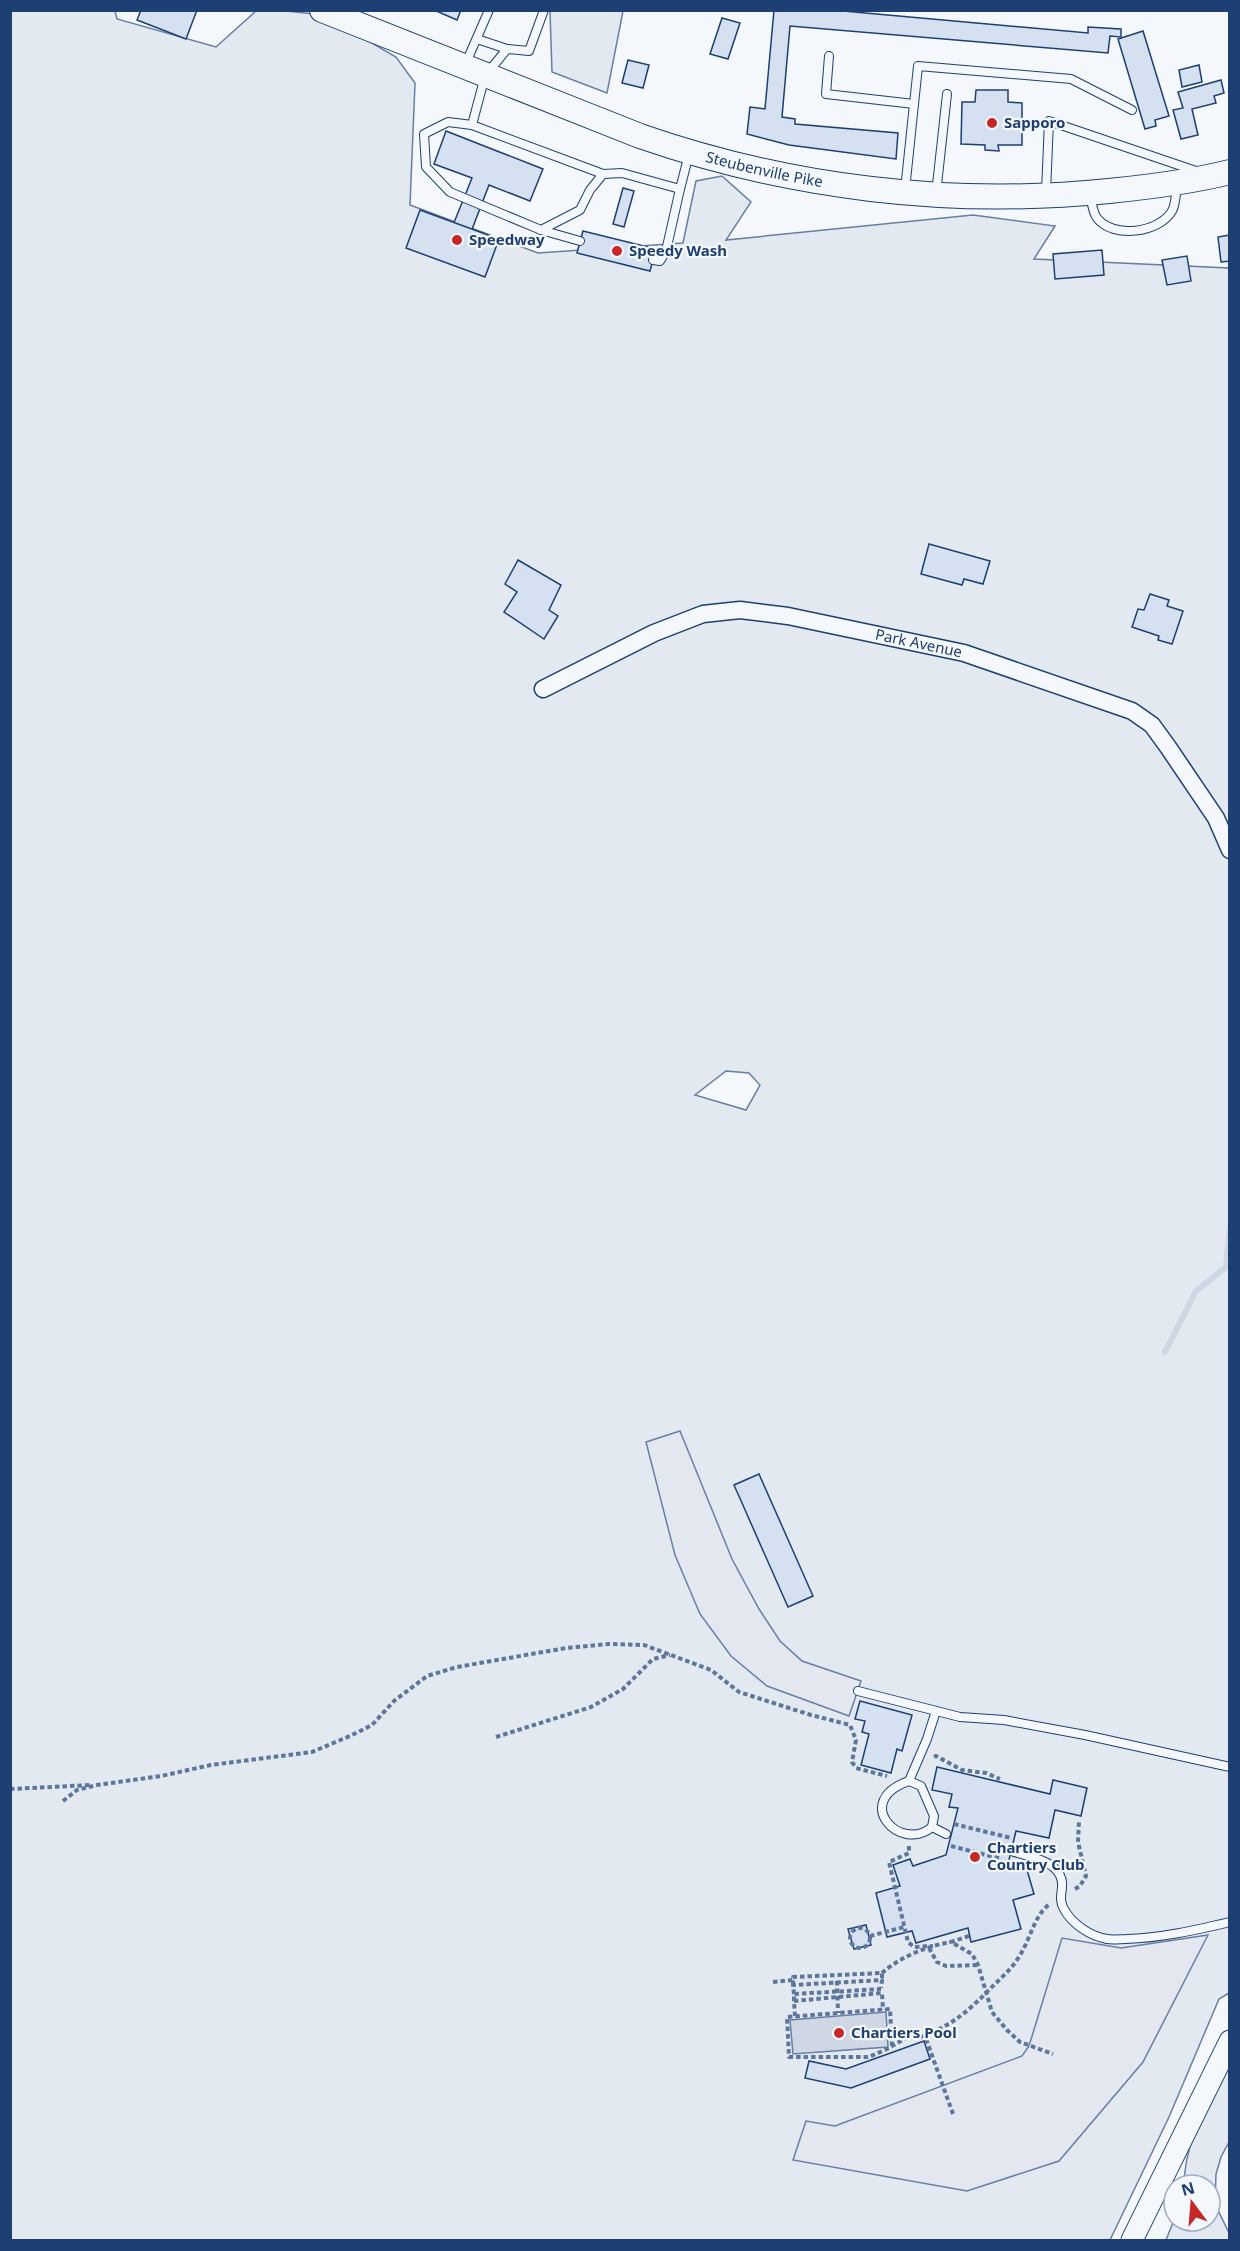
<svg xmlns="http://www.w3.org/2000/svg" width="1240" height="2251" viewBox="0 0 1240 2251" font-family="'Noto Sans',sans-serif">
	<rect width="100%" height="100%" fill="#f4f7fb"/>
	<!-- green -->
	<g fill="#e3e9f0" stroke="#687fa3" stroke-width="1.5" fill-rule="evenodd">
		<path d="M11 11H115L117 19 216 47 256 11H286L324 15 396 57 415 83 410 205 538 253 683 243 696 181 722 176 751 202 726 240 973 215 1055 226 1034 259 1229 268V1993L1219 1999 1169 2117 1110 2240H11ZM726 1071 749 1073 760 1085 746 1110 695 1095Z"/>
		<path d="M550 11H623L607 93 552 72Z"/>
		<path d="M1229 2069V2142L1221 2157 1216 2174 1215 2204 1229 2233V2240H1166L1174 2220 1210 2221V2185H1184C1185 2141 1205 2109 1223 2070Z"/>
	</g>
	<!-- parking -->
	<g fill="#e3e8f0" stroke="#687fa3" stroke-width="1.5">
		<path d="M680 1431 732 1559 759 1609 780 1641 802 1661 861 1681 849 1716 767 1686 731 1656 700 1614 675 1555 646 1442Z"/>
		<path d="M1208 1935 1143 2062 1059 2161 967 2191 793 2160 806 2121 835 2126 1022 2056 1029 2046 1062 1938 1121 1948Z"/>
	</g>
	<!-- water -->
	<path fill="#cfd7e4" stroke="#687fa3" stroke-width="1.5" d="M886 2012 888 2047 793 2054 790 2020Z"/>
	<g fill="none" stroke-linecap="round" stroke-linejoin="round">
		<!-- stream -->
		<path stroke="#cfd7e4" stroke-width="6" d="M1165 1352 1196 1291 1226 1267 1230 1226"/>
	</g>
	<!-- building -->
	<g fill="#d5e0f0" stroke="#1d3f73" stroke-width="1.5">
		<path d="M141 10H197L186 39 137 20Z"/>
		<path d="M434 10H461L457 20Z"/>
		<path d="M774 10H832L1088 33V27L1121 29V37L1110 36 1108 53 790 26 782 117 795 119V124L898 133 896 159 789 145 747 134 750 107 765 109Z"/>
		<path d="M722 18 740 23 728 59 710 54Z"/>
		<path d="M1143 31 1169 116 1155 120 1156 126 1145 129 1118 39Z"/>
		<path d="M628 60 649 65 643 88 622 83Z"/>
		<path d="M1199 65 1202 82 1182 87 1179 70Z"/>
		<path d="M1221 80 1224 93 1214 96 1216 103 1192 109 1198 135 1181 139 1173 110 1183 108 1178 92Z"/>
		<path d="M976 90H1008V102L1022 103V145H998L999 151 985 150V145L961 144 962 102H975Z"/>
		<path d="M446 131 543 169 530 201 489 185 471 232 453 225 472 178 434 164Z"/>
		<path d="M623 188 634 191 624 227 613 224Z"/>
		<path d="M420 210 499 239 485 277 406 248Z"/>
		<path d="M583 231 656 249 650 271 577 253Z"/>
		<path d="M1230 235V261L1221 262 1218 237Z"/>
		<path d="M1102 250 1104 275 1055 279 1053 254Z"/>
		<path d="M1187 256 1191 281 1167 285 1162 260Z"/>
		<path d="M929 544 990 561 983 584 964 579 962 585 921 574Z"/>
		<path d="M518 560 561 585 549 610 558 616 544 639 504 612 517 592 505 584Z"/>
		<path d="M1150 594 1169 600 1167 606 1183 611 1172 644 1158 640 1159 636 1132 627 1138 609 1144 610Z"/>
		<path d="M759 1474 813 1596 788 1607 734 1485Z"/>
		<path d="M860 1701 912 1715 902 1751 897 1749 891 1773 861 1765 869 1734 862 1732 865 1721 855 1719Z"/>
		<path d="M937 1767 1050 1794 1053 1780 1087 1788 1081 1816 1055 1810 1049 1838 1016 1831 1007 1868 1025 1863 1034 1894 1013 1900 1021 1929 971 1942 968 1928 916 1943 912 1931 887 1937 876 1893 900 1886 893 1865 910 1859 913 1866 946 1855 958 1808 949 1807 952 1794 932 1790Z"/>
		<path d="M866 1925 871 1945 854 1949 848 1929Z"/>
		<path d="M924 2041 930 2059 851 2088 805 2078 809 2061 846 2069Z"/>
	</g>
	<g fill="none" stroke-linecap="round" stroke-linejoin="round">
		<defs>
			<g id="service">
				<path d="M544 10 529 51 507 49 485 76 472 125 603 174 622 173 680 189 689 154"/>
				<path d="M477 39 507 49"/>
				<path d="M829 56 826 94 914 104"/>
				<path d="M465 65 489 10"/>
				<path d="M472 125 448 122 424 134 426 167 450 192 541 230 580 210 590 190 603 174"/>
				<path d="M905 190 918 66 1071 79 1132 110"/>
				<path d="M1046 192 1049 121 1196 171"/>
				<path d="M936 194 947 94"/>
				<path d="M1090 196C1092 203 1093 213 1097 218 1113 239 1159 233 1172 211 1176 204 1176 192 1177 184"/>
				<path d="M541 230 580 241"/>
				<path d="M653 260 660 261 666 251 680 189"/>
				<path d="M858 1691 960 1717 1004 1720 1085 1735 1230 1767"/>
				<path d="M936 1711 927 1739 909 1781 921 1786 934 1816 932 1827 946 1834"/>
				<path d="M909 1781C851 1801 900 1854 932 1827"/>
				<path d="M1014 1852C1031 1857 1059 1861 1062 1882 1063 1891 1058 1899 1064 1909 1072 1924 1090 1936 1107 1939 1113 1940 1120 1939 1126 1939 1161 1938 1196 1930 1230 1922"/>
			</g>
			<g id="minor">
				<path id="s1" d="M543 689 654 633 703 614 740 610 788 616 964 653 1132 711 1152 725 1168 747 1216 818 1230 850"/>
			</g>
			<path id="tertiary" d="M1132 2240 1230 2041"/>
			<g id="secondary">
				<path id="s2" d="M322 10 640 136C790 188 950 207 1109 191 1149 187 1190 182 1230 172"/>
			</g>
		</defs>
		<!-- service casing -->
		<use href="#service" stroke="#1d3f73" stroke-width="10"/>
		<!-- minor casing -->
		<use href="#minor" stroke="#1d3f73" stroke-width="19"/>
		<!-- tertiary casing -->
		<use href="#tertiary" stroke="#1d3f73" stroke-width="23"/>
		<!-- secondary casing -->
		<use href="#secondary" stroke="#1d3f73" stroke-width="26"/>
		<!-- path -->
		<g stroke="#5e769c" stroke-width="4" stroke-dasharray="4.5 3" stroke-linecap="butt">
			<path d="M496 1737 591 1707 623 1689 653 1659 670 1655"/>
			<path d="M934 1757 936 1756 962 1770 986 1773 1000 1779"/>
			<path d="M10 1789 91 1785"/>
			<path d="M63 1801 77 1790 97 1785 161 1776 211 1765 312 1752 350 1736 372 1725 394 1701 427 1676 457 1667 566 1648 609 1644 644 1645 711 1670 739 1692 811 1715 850 1725 856 1740 852 1762 856 1768 887 1776"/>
			<path d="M954 1824 1011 1838"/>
			<path d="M909 1846V1853L889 1862 908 1942 914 1947 933 1946"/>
			<path d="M951 1846 1002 1859"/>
			<path d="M1075 1889 1080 1886 1086 1876 1078 1842 1079 1821"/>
			<circle cx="860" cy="1938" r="10"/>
			<path d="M870 1936 904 1927"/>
			<path d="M969 1936 951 1942 972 1954 978 1965 992 2012 1007 2030 1020 2042 1053 2054"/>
			<path d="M929 1948 937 1962 946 1966 978 1965"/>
			<path d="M882 1973C900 1957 927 1946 951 1942"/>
			<path d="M837 1981 838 2013"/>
			<path d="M773 1982 793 1980"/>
			<path d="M793 1985V1977L882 1973V1980"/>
			<path d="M794 1994 793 1985 882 1980 881 1988"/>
			<path d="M794 2001V1994L881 1989"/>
			<path d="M795 2016 794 2001 882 1993 883 2010"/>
			<path d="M892 2046 890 2009 787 2017 789 2057H869L889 2048 892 2046 906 2038 925 2036"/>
			<path d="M953 2114 925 2036C952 2024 965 2014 986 1993 998 1980 1011 1971 1020 1955 1031 1938 1034 1915 1050 1904"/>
		</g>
		<!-- service -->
		<use href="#service" stroke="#f4f7fb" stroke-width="8"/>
		<!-- minor -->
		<use href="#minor" stroke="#f4f7fb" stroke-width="16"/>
		<!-- tertiary -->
		<use href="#tertiary" stroke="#f4f7fb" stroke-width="21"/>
		<!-- secondary -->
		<use href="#secondary" stroke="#f4f7fb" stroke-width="24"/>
	</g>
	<!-- markers -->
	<g fill="#c62828" stroke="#f4f7fb" stroke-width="2">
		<circle cx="992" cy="123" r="6"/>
		<circle cx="457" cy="240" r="6"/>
		<circle cx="617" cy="251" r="6"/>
		<circle cx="975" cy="1857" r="6"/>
		<circle cx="839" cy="2033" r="6"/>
	</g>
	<g text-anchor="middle" stroke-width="4.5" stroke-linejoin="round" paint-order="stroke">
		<!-- poi labels -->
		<g font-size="15" font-weight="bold" fill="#1d3f73" stroke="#f4f7fb" text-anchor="start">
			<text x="1004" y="128">Sapporo</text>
			<text x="469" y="245">Speedway</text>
			<text x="629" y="256">Speedy Wash</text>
			<text x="987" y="1853">Chartiers<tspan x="987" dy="17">Country Club</tspan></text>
			<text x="851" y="2038">Chartiers Pool</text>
		</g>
		<!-- street labels -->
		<g font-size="15" fill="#1d3f73" stroke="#f4f7fb">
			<text dy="5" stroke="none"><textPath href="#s2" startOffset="471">Steubenville Pike</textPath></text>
			<text dy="5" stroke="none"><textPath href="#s1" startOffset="396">Park Avenue</textPath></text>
		</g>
	</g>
	<!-- border -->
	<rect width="1240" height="2251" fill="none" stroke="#1d3f73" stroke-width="24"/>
	<!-- north arrow -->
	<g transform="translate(1192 2203) rotate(344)"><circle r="28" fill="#f4f7fb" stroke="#9eadc5" stroke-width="1.5"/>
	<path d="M0-4.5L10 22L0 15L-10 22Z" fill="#c62828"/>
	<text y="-9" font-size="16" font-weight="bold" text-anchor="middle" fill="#1d3f73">N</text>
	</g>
</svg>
